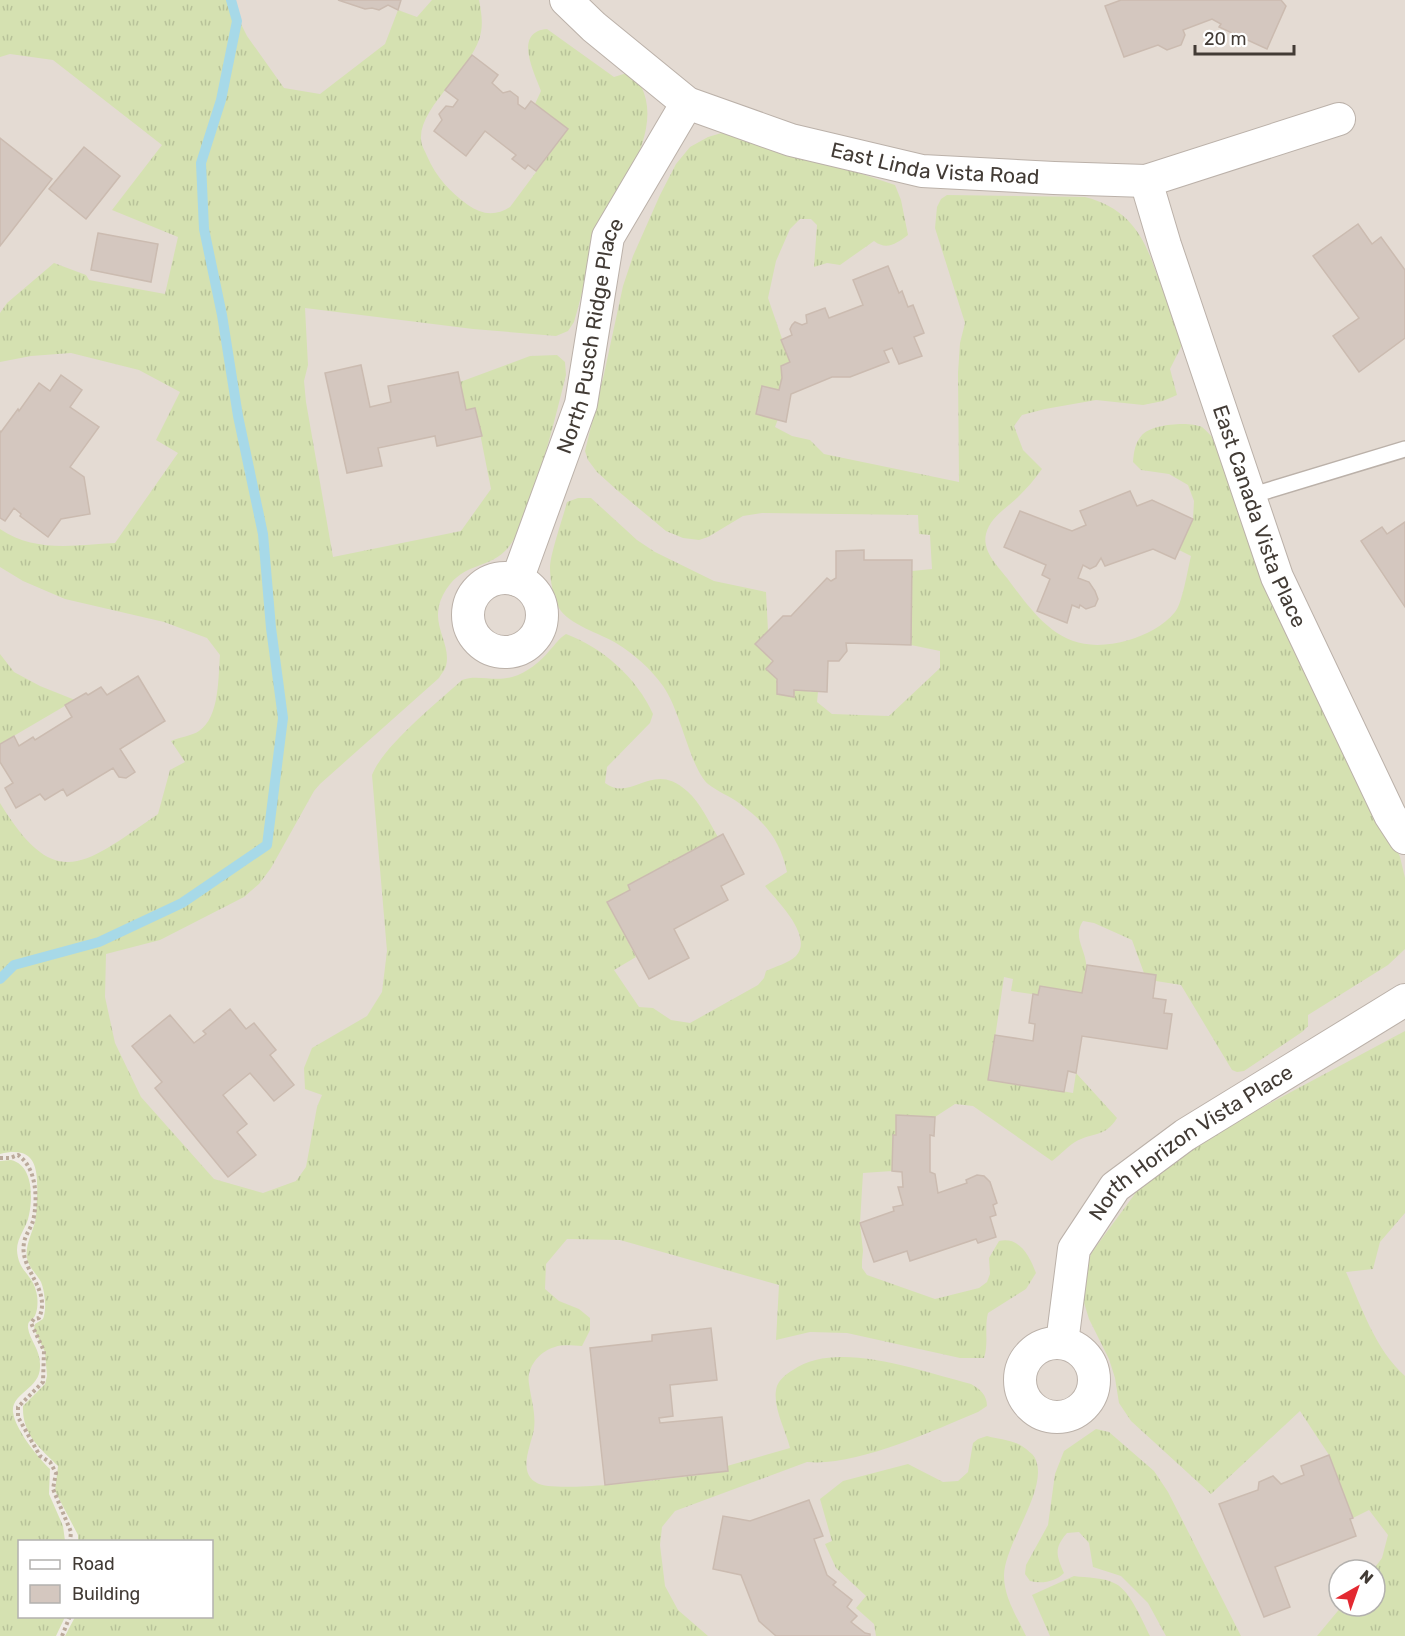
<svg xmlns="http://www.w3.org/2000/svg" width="1405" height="1636" viewBox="0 0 1405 1636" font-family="Rubik,sans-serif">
	<defs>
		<pattern id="grass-tufts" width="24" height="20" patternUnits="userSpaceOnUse" patternTransform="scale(1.5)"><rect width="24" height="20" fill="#d5e1b1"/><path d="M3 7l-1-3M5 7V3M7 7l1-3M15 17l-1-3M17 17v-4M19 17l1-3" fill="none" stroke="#b8c299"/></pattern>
	</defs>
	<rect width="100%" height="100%" fill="#f0ebe5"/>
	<!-- residential -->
	<path fill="#e4dbd3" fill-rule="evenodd" d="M0 0H1405V1636H665L0 1078ZM1339 1570H1375V1606H1339Z"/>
	<!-- grass -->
	<g fill="url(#grass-tufts)">
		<path d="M0 0H229L247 36 284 88 320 94 385 44 398 10 417 17 432 0H479C481 10 483 22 481 32 476 66 419 106 421 139 421 145 425 151 427 156 436 177 450 192 468 205 482 215 496 216 510 207L568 129 535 104 541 91C534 72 513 32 547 29L614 77 630 72C634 76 639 81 641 86 664 131 619 188 602 229 589 258 583 292 574 322L568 331 556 336 473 329 305 308 308 365 304 381 306 402 333 557 461 531 491 489 475 408 466 410 460 382 530 356 557 355 565 362 566 375C555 419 544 463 528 507 522 522 517 539 505 551 486 570 460 562 443 595 428 624 452 642 446 666 445 670 441 674 439 678L320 784 314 791 271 868 259 884 244 897 160 940 106 954 105 997 115 1043 141 1097 214 1179 263 1193 296 1181 306 1167 317 1107 322 1095 305 1089 304 1068 312 1048 367 1016 382 992 387 951 372 775C383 746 437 703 462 680 477 674 493 682 512 677 527 673 540 662 550 650 556 644 558 639 566 634 602 647 637 678 653 714L650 723 607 767 605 783C632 803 652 759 687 791 700 802 709 822 718 837L628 885 630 890 607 902 636 957 614 970 639 1007 653 1008 671 1020 690 1023 758 985 764 978 766 971C774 967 789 963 796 956 814 936 777 901 765 886L787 872C780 840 765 822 739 803 730 796 718 792 708 784 690 768 681 711 663 686 651 669 634 654 616 643 601 634 568 624 559 608 553 597 550 580 550 568 550 554 563 518 567 502L578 498H591L637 540 655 552 714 581 766 592 768 631 755 644C774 662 778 666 777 694L793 697 794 690 818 692 817 702 832 714 889 716 940 668V651L911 645 912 571 932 569 930 535 919 534 918 515 762 513 743 516 708 537 699 540 683 538 666 531 618 491 597 472 588 460 585 451 604 374 623 286 633 256 660 195 676 164 690 147 708 137 725 132 742 134 895 185 901 200 908 235C897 243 887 251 874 241L840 265 827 263 814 267 817 225 811 219H800L790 229 776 261 768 298 790 362 781 366 782 378 779 390 762 386 756 414 778 419 775 427 792 436 810 440 824 454 959 482 958 373 960 343 965 323 935 228 937 207 941 199 947 195 1085 197C1128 208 1144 235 1157 275L1167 272 1186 337 1170 369 1177 395 1163 401 1143 405 1096 400 1045 409 1022 415 1014 426 1023 450 1042 469C1035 479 1027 488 1018 497 1007 508 990 517 986 534 982 551 997 565 1007 578 1041 624 1066 658 1129 640 1145 635 1164 626 1175 612 1182 605 1188 568 1191 556L1179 550 1193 519 1194 501 1188 485 1169 474 1141 470 1133 462C1134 451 1135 443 1142 435 1152 424 1189 421 1202 427 1206 430 1209 434 1212 437L1240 508 1389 827 1400 857 1405 878V949L1388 965 1308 1015V1026L1302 1032 1244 1071 1237 1072 1232 1070 1181 985 1156 981V975L1144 973 1132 940 1094 923 1083 921C1073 936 1084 947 1086 963 1087 972 1084 984 1082 993L1040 986 1038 995 1011 991 1013 979 1004 977 989 1078 1073 1093 1076 1073 1117 1118C1105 1138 1092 1132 1075 1142 1067 1147 1060 1155 1052 1161L973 1106 955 1104 935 1117 897 1115 896 1135H893L892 1171 863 1173 860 1223 863 1251 862 1261V1268L867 1275 935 1299 979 1288 987 1282 990 1274 989 1258 999 1241C1020 1236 1030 1257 1036 1273L1026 1289 988 1313C984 1329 989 1342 984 1358H960L847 1333 810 1332 776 1340 779 1285 620 1240 567 1239 546 1264 545 1289 559 1301 579 1309 590 1318V1330L582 1346C574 1346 563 1344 555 1347 540 1351 526 1367 529 1384 531 1399 536 1413 534 1429 531 1446 517 1472 537 1483 558 1495 696 1475 728 1471L727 1466 790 1448C786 1430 771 1405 777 1386 780 1379 786 1374 793 1370 837 1339 922 1372 971 1384 980 1389 987 1395 987 1406L978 1412C932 1431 855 1467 807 1462L675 1511 662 1527 660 1545 665 1586 678 1610 708 1636H65L75 1617 212 1616V1542L78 1541V1535L55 1491 58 1466C40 1448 22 1435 23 1406L45 1384 47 1376 45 1352 34 1329 35 1324 43 1319C47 1309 45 1292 41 1282 37 1274 28 1267 27 1258 25 1246 32 1233 35 1222 37 1214 36 1206 37 1198 38 1169 37 1145 0 1154V803C56 895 85 864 158 814L170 770 185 762 171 741C179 737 192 736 199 731 220 717 218 677 220 655L207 638 164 622 65 599 23 581 0 567V529C34 553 76 545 115 543L178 453 156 440 180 392 139 370 71 353 31 356 0 362V313L7 303 54 263 86 275 89 280 165 294 178 237 112 210 162 145 53 60 10 54 0 57Z"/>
		<path d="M0 654 14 672 40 686 75 700 0 744Z"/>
		<path d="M1405 1031V1213L1380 1242 1373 1269 1346 1272C1362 1308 1375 1349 1405 1376V1636H1317L1342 1606H1375V1570H1373L1382 1558 1388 1535 1369 1510 1353 1518 1329 1455 1300 1411 1211 1494 1131 1421 1119 1403 1115 1378 1109 1359 1089 1319 1081 1293 1082 1274 1092 1252 1137 1191 1171 1161 1220 1130Z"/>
		<path d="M11 1160C33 1165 33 1197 29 1215 27 1227 17 1237 17 1250 18 1271 32 1274 36 1291 38 1297 38 1307 36 1313 34 1321 27 1319 28 1328 30 1341 41 1350 40 1367 40 1389 11 1393 13 1412 15 1429 38 1458 50 1469L49 1494 63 1526 65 1541 20 1542V1616L65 1617 56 1636H0V1161Z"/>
		<path d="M1096 1429 1109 1432 1154 1471 1168 1492 1241 1636H1166L1148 1603 1121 1576 1093 1567 1089 1543 1079 1532 1067 1533C1054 1548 1056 1555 1064 1573 1055 1582 1042 1584 1030 1581L1025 1574 1026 1565 1048 1525 1055 1474 1064 1451Z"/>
		<path d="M987 1436C997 1439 1013 1440 1022 1446 1026 1449 1033 1454 1035 1458 1050 1488 1004 1543 1004 1576 1004 1597 1017 1617 1026 1636H876L874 1624 856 1608 866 1596 836 1568 825 1544 832 1541 820 1499 843 1481 908 1464 943 1482 958 1481 968 1472 973 1443 978 1439Z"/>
		<path d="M1074 1576C1087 1578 1104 1577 1116 1584 1130 1591 1143 1622 1150 1636H1050L1032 1595Z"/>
	</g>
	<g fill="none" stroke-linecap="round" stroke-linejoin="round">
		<!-- stream -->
		<path stroke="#a7d9e8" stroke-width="10" d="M0 979 14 965 99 942 182 903 267 845 283 718 271 628 263 534 238 416 222 315 204 229 201 163 221 100 237 21 231 0"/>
	</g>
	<!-- building -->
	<g fill="#d4c7bf" stroke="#cbbbb0" stroke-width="1.5">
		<path d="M338 0H401L398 10 388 5 379 10 372 8 365 9Z"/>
		<path d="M1121 0H1281L1286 6 1267 49 1219 27 1221 24 1212 19 1183 30 1185 35 1181 45 1167 50 1158 45 1124 57 1105 6Z"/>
		<path d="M472 55 498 75 492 83 503 93 510 91 518 97V104L525 109 531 101 568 129 536 171 528 165 525 169 512 159 516 155 485 131 466 156 434 131 442 120 439 114 446 106 453 107 458 100 445 90Z"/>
		<path d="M0 138 52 179 0 246Z"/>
		<path d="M84 147 120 176 86 219 49 189Z"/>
		<path d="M1358 224 1372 244 1381 237 1405 270V338L1359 372 1333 336 1359 318 1313 256Z"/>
		<path d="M98 233 158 244 151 282 91 270Z"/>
		<path d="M888 266 899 293 902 291 908 307 913 305 924 333 914 337 922 356 899 364 892 348 884 351 889 362 850 377H832L791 394 786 422 756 414 762 386 779 390 782 378 781 366 790 362 781 340 792 335 790 329 792 325 795 322 802 325 807 323 806 315 825 308 829 318 863 305 853 280Z"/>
		<path d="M361 365 370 407 391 402 388 386 458 372 466 410 475 408 482 436 437 446 435 436 378 448 382 466 347 473 325 373Z"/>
		<path d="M61 375 82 390 70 407 99 427 70 467 84 477 90 514 61 519 48 537 20 516 21 514 14 508 5 521 0 518V431L1 432 18 409 19 411 39 383 50 391Z"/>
		<path d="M1130 491 1137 506 1152 500 1193 519 1175 559 1153 549 1105 566 1101 558 1096 566 1090 569 1083 565 1078 578 1089 582 1095 591 1098 599 1095 606 1086 609 1080 605 1079 608 1072 605 1067 623 1037 611 1050 579 1042 575 1046 565 1004 547 1020 511 1072 531 1086 525 1080 511Z"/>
		<path d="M1405 522V607L1361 541 1382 527 1387 534Z"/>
		<path d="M864 550V560H912L911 645 846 643 847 651 839 661H828L827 692 794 690V697L777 694V679L766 669 773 661 755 644 783 616H791L827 578 831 581 836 578V551Z"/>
		<path d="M138 676 165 721 120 749 135 772 126 778 119 777 113 768 67 796 63 789 45 800 40 794 16 808 5 788 13 783 0 762V744L14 736 19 746 33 737 35 740 72 717 65 705 86 693 88 695 101 687 107 695Z"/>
		<path d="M723 834 744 874 721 886 728 900 674 929 689 958 649 979 607 902 630 890 628 885Z"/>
		<path d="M1087 965 1156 975 1153 998 1166 1000 1164 1013 1172 1014 1167 1049 1082 1036 1076 1073 1068 1071 1064 1092 988 1080 995 1035 1033 1041 1035 1024 1029 1023 1033 994 1038 995 1040 986 1082 993Z"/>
		<path d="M230 1009 246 1029 254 1023 276 1050 270 1055 294 1085 274 1101 250 1073 223 1095 247 1124 237 1132 256 1155 228 1177 155 1088 162 1082 132 1046 170 1015 194 1043 206 1034 203 1031Z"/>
		<path d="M896 1115 935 1117 934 1136 930 1135V1172L935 1174 938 1193 967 1183 966 1180 977 1175 984 1176 990 1182 997 1203 993 1205 996 1215 990 1217 996 1237 978 1243 976 1239 910 1261 907 1251 874 1262 860 1223 894 1211 893 1207 903 1205 898 1187H903L902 1172 892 1171 893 1135H896Z"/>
		<path d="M711 1328 717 1380 670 1385 673 1416 659 1418 660 1423 722 1417 728 1471 605 1485 590 1348 652 1341V1335Z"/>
		<path d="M1329 1455 1353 1518 1350 1519 1356 1536 1275 1567 1290 1607 1264 1617 1219 1504 1258 1490 1259 1482 1273 1476 1281 1484 1304 1475 1301 1466Z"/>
		<path d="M809 1500 823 1536 814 1539 827 1575 836 1582 833 1585 852 1600 847 1607 857 1616 851 1622 865 1633 870 1634V1636H776L759 1621 741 1575 713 1569 723 1516 750 1521Z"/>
	</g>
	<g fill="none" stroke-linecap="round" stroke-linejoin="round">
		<defs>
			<path id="service" d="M1250 496 1405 449"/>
			<g id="minor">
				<path id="s1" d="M566 0 594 27 687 103 791 140 922 171 1054 178 1146 181 1339 119"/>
				<path id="s2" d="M1146 181 1165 245 1277 577 1390 815 1405 838"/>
				<circle cx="505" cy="615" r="37"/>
				<path id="s3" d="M517 580 581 404 608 237 687 103"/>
				<path id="s4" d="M1062 1343 1074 1249 1115 1187 1185 1135 1405 1000"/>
				<circle cx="1057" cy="1380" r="37"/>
			</g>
		</defs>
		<!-- service casing -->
		<use href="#service" stroke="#bbb1a9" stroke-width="18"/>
		<!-- minor casing -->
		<use href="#minor" stroke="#bbb1a9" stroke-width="34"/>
		<!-- path -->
		<g stroke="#bbaa9b" stroke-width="4" stroke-dasharray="3 3" stroke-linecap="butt">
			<path d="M0 1158H10L18 1155C37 1168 38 1200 33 1221 31 1228 25 1235 24 1243 19 1270 52 1289 39 1318L34 1319 31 1323 44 1351 43 1382 18 1407V1417L40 1456 50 1462 56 1473 53 1489 71 1532 70 1542"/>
			<path d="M62 1636 70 1616"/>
		</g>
		<!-- service -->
		<use href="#service" stroke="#fff" stroke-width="15"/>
		<!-- minor -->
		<use href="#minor" stroke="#fff" stroke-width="32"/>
	</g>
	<g text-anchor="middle" stroke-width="5" stroke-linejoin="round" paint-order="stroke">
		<!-- street labels -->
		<g font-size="21" fill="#423b35" stroke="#fff">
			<text dy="7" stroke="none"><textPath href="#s1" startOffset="416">East Linda Vista Road</textPath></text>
			<text dy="7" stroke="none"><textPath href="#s3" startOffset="256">North Pusch Ridge Place</textPath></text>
			<text dy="7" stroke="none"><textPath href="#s2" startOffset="354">East Canada Vista Place</textPath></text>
			<text dy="7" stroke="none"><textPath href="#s4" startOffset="256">North Horizon Vista Place</textPath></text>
		</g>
	</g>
	<!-- legend -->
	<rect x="18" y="1540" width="195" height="78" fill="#ffffff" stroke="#b3b1ae" stroke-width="1.5"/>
	<rect x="30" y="1560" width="30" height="9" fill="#ffffff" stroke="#b3b1ae" stroke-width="1.5"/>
	<text x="72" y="1570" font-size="18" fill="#423b35">Road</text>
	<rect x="30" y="1585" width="30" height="18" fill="#d4c7bf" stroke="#b3b1ae" stroke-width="1.5"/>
	<text x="72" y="1600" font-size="18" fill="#423b35">Building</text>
	<!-- north arrow -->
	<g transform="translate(1357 1588) rotate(40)"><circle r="28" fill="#ffffff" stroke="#b3b1ae" stroke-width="1.5"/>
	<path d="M0-4.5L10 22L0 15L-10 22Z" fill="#e32931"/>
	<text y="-9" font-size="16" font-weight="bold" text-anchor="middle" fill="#423b35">N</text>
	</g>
	<!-- scale -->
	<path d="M1195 45v9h99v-9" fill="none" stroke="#423b35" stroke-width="3"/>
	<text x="1204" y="45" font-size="18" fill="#423b35" stroke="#ffffff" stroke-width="4.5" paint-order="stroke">20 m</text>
</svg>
